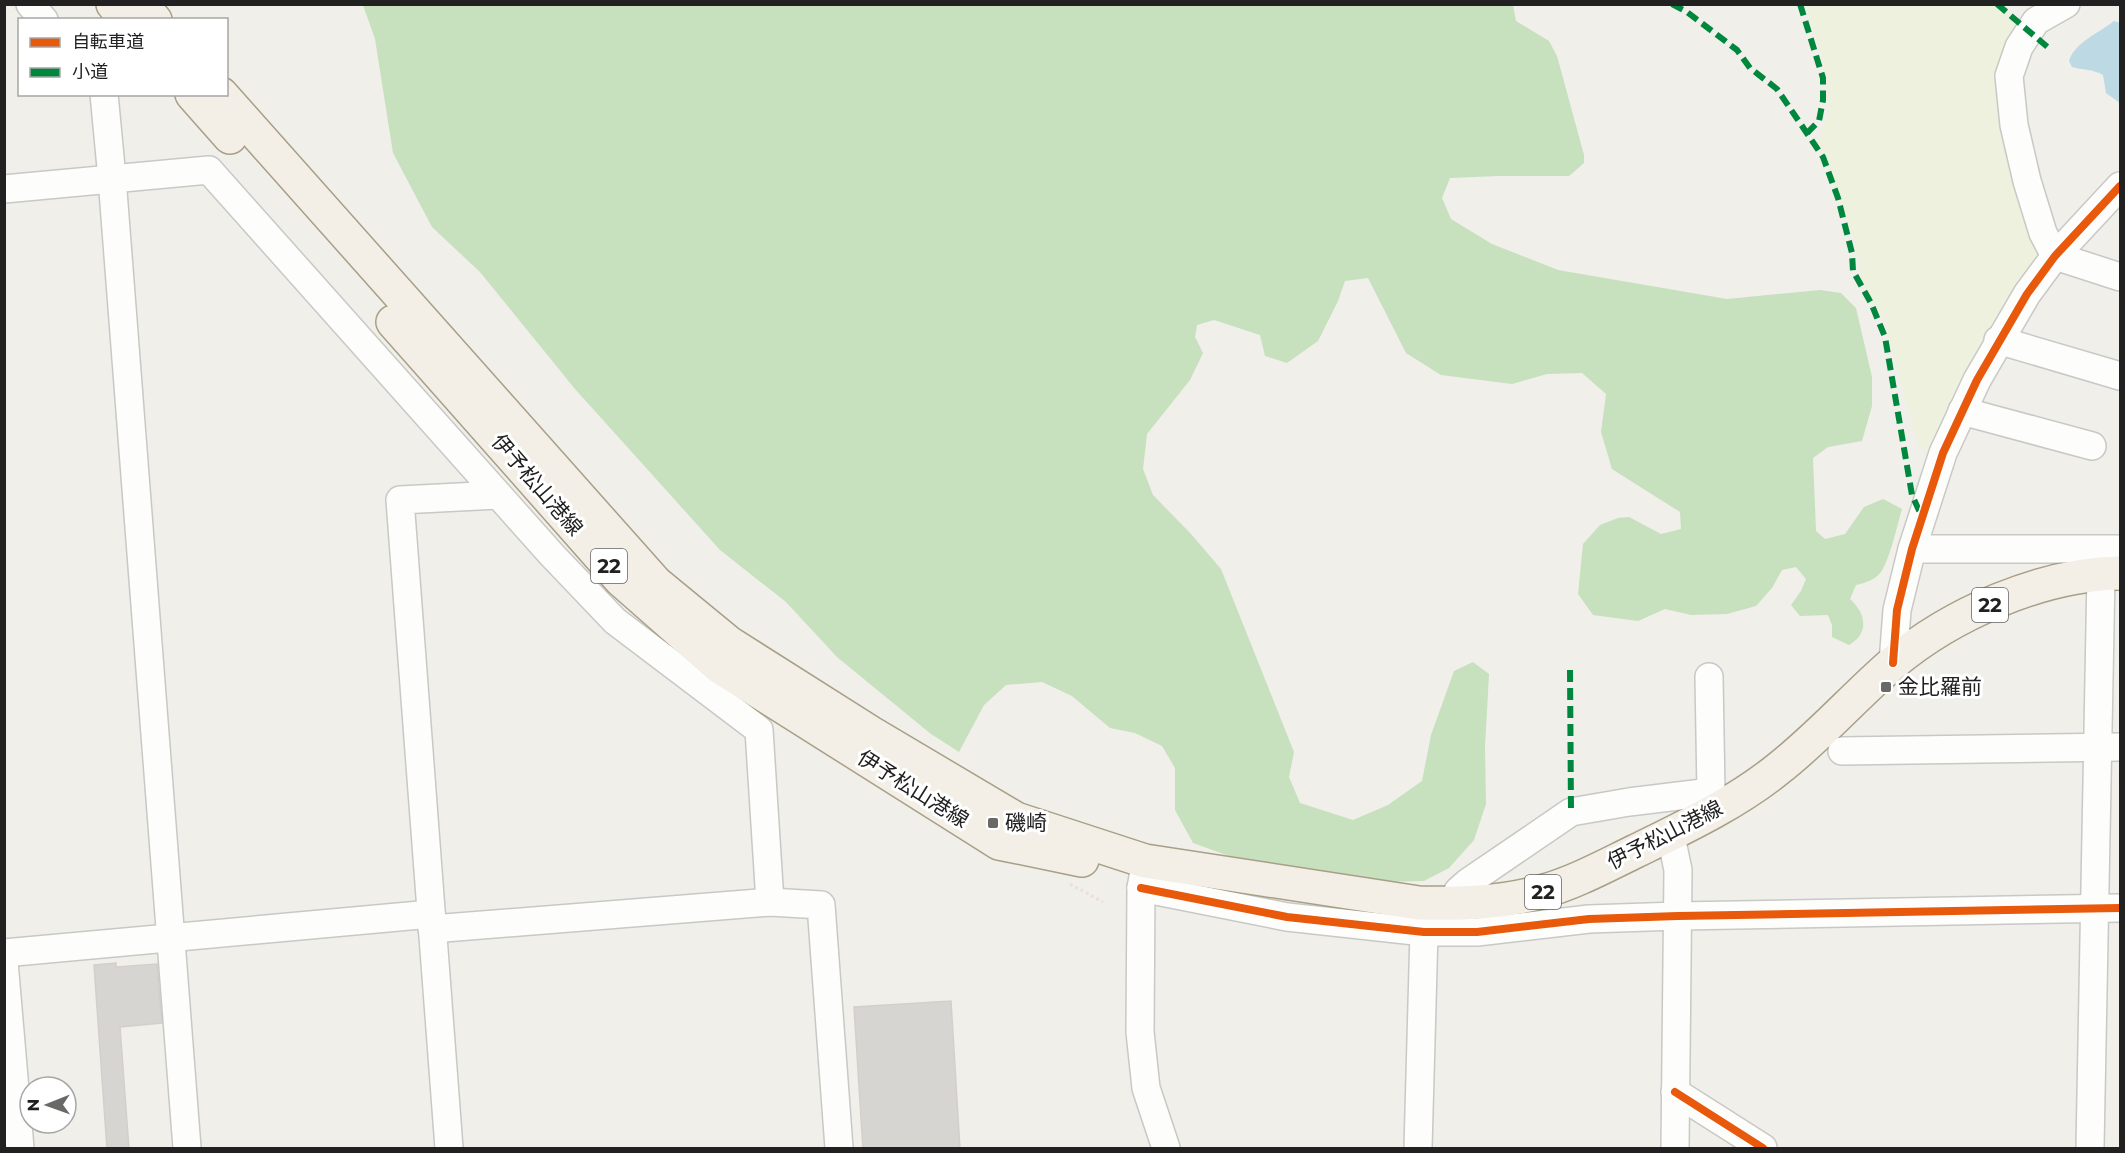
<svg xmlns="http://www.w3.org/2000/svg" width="2125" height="1153" viewBox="0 0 2125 1153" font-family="Montserrat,'Noto Sans JP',sans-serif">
	<rect width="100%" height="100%" fill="#f0efea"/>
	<!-- farmland -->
	<path fill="#eef1dd" d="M1806 5H1997L2025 29 2015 60 2048 246 1930 458 1918 445 1885 321 1863 283 1860 272 1855 241 1818 142 1828 110 1827 80 1824 64Z"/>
	<!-- forest -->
	<path fill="#c7e0be" d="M363 5H1513L1516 21 1549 41 1557 56 1584 155V163L1569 176H1498L1450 178 1442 198 1451 219 1492 244 1558 270 1727 299 1820 290 1841 293 1856 308 1872 377V406L1862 441 1828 447 1813 458 1816 531 1825 539 1845 534 1864 507 1883 499 1902 509C1897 526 1890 559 1881 572 1875 580 1865 583 1856 585L1850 599C1860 608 1868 622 1860 635 1858 639 1852 643 1849 645L1832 637V625L1828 615 1800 616 1791 605 1801 591 1806 579 1796 567 1782 570 1772 588 1756 606 1727 614 1691 615 1665 609 1638 621 1593 615 1578 594 1583 544 1600 525 1618 518 1629 517 1661 534 1681 529 1680 512 1612 469 1601 432 1606 394 1582 373 1547 374 1512 384 1441 375 1406 353 1368 278 1345 281 1338 301 1318 341 1287 363 1265 356 1260 335 1214 320 1197 325 1195 337 1203 353 1190 380 1147 434 1143 469 1153 495 1191 534 1221 569 1294 752 1289 777 1300 803 1353 820 1388 805 1422 781 1431 735 1454 671 1473 662 1489 674 1485 747 1486 804 1474 840 1449 868 1424 881 1381 882 1232 857 1193 843 1175 810V768L1162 746 1135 733 1110 728 1072 696 1042 682 1006 685 984 705 959 752 931 734 837 657 786 602 720 550 575 389 480 272 432 227 393 153 375 39Z"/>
	<!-- water -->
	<path fill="#bcd9e4" d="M2114 21 2120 23V103L2106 93 2103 75C2093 69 2083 70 2072 67L2069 61C2075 42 2099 33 2114 21Z"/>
	<!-- building -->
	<g fill="#d7d5d1" stroke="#d3d0cb" stroke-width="1.5">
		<path d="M116 963V967L157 964 162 1023 120 1027 129 1149H107L94 965Z"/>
		<path d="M951 1001 960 1149H863L854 1007Z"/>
	</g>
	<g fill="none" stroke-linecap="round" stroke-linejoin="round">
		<defs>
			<g id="minor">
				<path d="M30 4 44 20"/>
				<path d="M2066 4 2036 21 2019 47 2009 76 2014 125 2027 181 2043 233 2055 256 2120 277"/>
				<path d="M104 94 112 178 187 1148"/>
				<path d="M4 189 209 170 552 555 615 621 759 730 770 902"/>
				<path d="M1998 340 2120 376"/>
				<path d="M1962 411 2092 446"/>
				<path d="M1912 549H2120"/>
				<path d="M1893 663 1897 610 1912 549 1943 453 1977 380 2027 294 2055 256 2120 186"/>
				<path d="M1709 677 1711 792"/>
				<path d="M1842 751 2120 747"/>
				<path d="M1667 836 1673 846 1678 870 1675 1148"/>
				<path d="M1144 871 1141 888 1140 1032 1146 1088 1166 1148"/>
				<path d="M1141 888 1287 917 1424 932H1477L1589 919 1678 916 2120 908"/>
				<path d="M1454 904 1458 891 1467 883 1571 812 1629 802 1711 792 1719 808"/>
				<path d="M432 929 770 902 821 905 839 1148"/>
				<path d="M4 953 431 914"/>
				<path d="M4 962 20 1148"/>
				<path d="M1675 1092 1763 1148"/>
				<path d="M449 1148 400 500 498 495"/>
				<path d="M1418 1148 1424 932"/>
				<path d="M2090 1148 2101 574"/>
			</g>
			<g id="major">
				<path d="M113 4 126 20"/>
				<path d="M141 4 155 20"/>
				<path d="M192 94 230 137"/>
				<path d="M221 94 656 583 729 643 871 733 1016 819 1145 861 1419 903C1460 904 1500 903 1541 892 1574 883 1605 866 1636 851 1685 827 1736 803 1778 769 1819 737 1853 698 1892 664 1951 614 2042 574 2120 573"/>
				<path d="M393 322 621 580 720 667 999 843 1082 860"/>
			</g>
		</defs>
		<!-- minor casing -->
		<use href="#minor" stroke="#c8c8c6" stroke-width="30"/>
		<!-- major casing -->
		<use href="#major" stroke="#a79f86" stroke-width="36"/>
		<!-- path -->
		<path stroke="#eddeda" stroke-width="3" stroke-dasharray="3 3" stroke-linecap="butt" d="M1070 884 1103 902"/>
		<!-- minor -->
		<use href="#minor" stroke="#fdfdfc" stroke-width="27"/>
		<!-- major -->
		<use href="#major" stroke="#f3eee6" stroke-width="33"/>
		<!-- quiet -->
		<g stroke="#00873e" stroke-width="6" stroke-dasharray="12 6" stroke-linecap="butt">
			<path d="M1672 4 1687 12 1737 50 1750 68 1777 89 1823 157 1838 198 1852 253 1853 271 1871 303 1885 337 1912 495 1922 517"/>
			<path d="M1800 4 1823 78V100L1819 121 1807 133"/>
			<path d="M1997 4 2051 50"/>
			<path d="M1570 670 1571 812"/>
		</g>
		<defs>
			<g id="cycleway">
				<path d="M1893 663 1897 610 1912 549 1943 453 1977 380 2027 294 2055 256 2120 186"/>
				<path d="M1141 888 1287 917 1424 932H1477L1589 919 1678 916 2120 908"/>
				<path d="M1675 1092 1763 1148"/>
			</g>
		</defs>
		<!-- cycleway casing -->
		<use href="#cycleway" stroke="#fff" stroke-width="11"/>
		<!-- cycleway -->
		<use href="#cycleway" stroke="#e8590c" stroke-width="8"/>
	</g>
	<!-- markers -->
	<g fill="#696967" stroke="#fff" stroke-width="2">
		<rect x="1880" y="681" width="12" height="12" rx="3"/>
		<rect x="987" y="817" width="12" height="12" rx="3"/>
	</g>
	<g text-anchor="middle" stroke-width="6" stroke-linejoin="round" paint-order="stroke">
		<!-- shield labels -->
		<g fill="#fff" stroke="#646464" stroke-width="1.5">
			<rect x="591" y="549" width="36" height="34" rx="4.5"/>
			<rect x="1972" y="588" width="36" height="34" rx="4.5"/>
			<rect x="1525" y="875" width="36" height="34" rx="4.5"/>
		</g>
		<g font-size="20" font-weight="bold" fill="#212121">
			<text x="609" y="573">22</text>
			<text x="1990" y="612">22</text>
			<text x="1543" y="899">22</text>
		</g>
		<!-- street labels -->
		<g font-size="21" fill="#212121" stroke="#fff">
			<text transform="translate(537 485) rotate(49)" y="7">伊予松山港線</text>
			<text transform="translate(913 789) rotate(32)" y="7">伊予松山港線</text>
			<text transform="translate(1665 835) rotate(-27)" y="7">伊予松山港線</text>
		</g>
		<!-- poi labels -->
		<g font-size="21" fill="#212121" stroke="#fff" text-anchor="start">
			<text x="1898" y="694">金比羅前</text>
			<text x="1005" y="830">磯崎</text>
		</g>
	</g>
	<!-- border -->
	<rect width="2125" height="1153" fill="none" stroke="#212121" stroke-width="12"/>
	<!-- legend -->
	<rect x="18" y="18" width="210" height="78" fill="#ffffff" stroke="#a6a6a6" stroke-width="1.5"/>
	<rect x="30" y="38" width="30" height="9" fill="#e8590c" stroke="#a6a6a6" stroke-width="1.5"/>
	<text x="72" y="48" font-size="18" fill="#212121">自転車道</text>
	<rect x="30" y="68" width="30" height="9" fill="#00873e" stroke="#a6a6a6" stroke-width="1.5"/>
	<text x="72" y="78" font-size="18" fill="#212121">小道</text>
	<!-- north arrow -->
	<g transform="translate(48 1105) rotate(269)"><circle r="28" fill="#ffffff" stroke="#a6a6a6" stroke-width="1.5"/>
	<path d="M0-4.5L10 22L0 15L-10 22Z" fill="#696967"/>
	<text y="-9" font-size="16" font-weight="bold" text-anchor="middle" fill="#212121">N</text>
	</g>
</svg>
